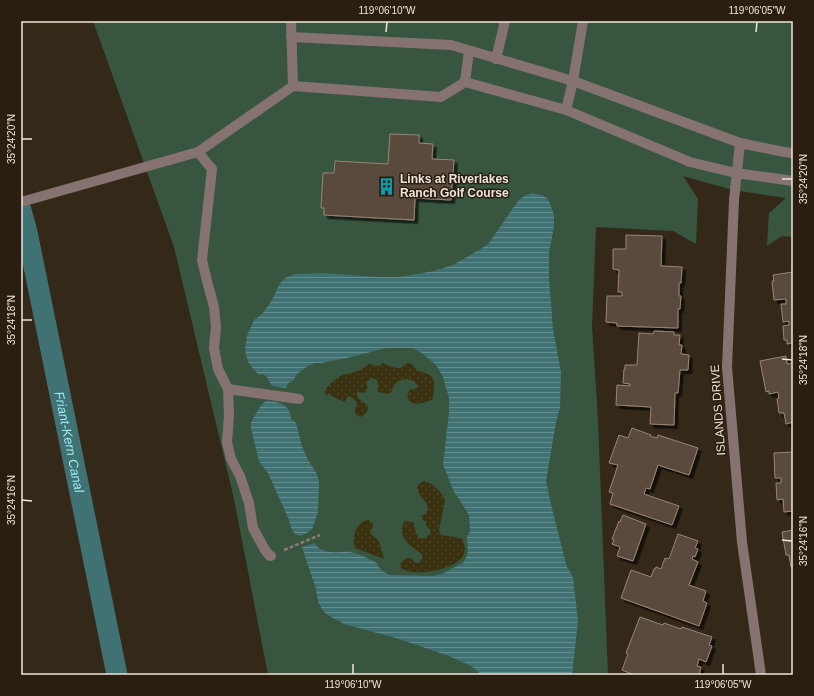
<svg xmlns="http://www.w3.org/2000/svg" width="814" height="696" viewBox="0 0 814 696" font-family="Arial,sans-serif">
	<defs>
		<pattern id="sand-dots" width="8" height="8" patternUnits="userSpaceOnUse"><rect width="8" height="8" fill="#3a3111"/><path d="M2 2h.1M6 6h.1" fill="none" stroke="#4d4528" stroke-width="1.8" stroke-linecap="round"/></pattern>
		<pattern id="water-rules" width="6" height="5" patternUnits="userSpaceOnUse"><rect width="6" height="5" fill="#407173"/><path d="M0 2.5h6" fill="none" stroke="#658c8d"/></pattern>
		<filter id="shadow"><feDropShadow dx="3.5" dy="3.5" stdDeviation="0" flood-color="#0009"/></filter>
	</defs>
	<rect width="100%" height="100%" fill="#342819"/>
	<!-- grass -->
	<path fill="#38563f" d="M93 21H793V237L782 236 767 246 769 213 786 198 733 190 683 176 698 199 696 244 673 231 596 227 592 326 598 421 608 675H268L234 499 174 247Z"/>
	<!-- sand -->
	<g fill="url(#sand-dots)">
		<path d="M383 363C388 365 394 369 400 368 403 367 405 364 409 363L413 365 417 371C437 374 435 382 433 399 428 402 419 405 413 403 408 401 405 394 410 390 412 389 415 389 417 388L418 386C414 378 401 377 395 384 393 386 392 390 391 393L387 394 378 392C377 388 379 384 377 380L372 378C361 384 372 387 364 393L358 392 357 393C357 401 365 401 368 407 368 412 365 415 360 417L356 415 355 410 357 403 354 399 348 396 347 397 345 402 333 397 329 394 326 395 324 392C328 384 337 377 346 374 349 373 352 373 355 372 360 370 365 367 369 364L379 366Z"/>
		<path d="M424 481C435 484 440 491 445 500L439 530 441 535 461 538C479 565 430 574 413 572 409 572 404 570 401 568V562L406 558C412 557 412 560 416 563H419L422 559V554C411 547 398 538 403 524 404 521 405 521 408 521 418 521 413 530 417 535 421 542 429 537 431 531L426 525 425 521 422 520V516C424 514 428 512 428 508 428 500 407 489 424 481Z"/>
		<path d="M369 520C376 526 372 527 370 533L379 541 384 559 355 548C351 538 356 521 369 520Z"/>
	</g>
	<!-- water -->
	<g fill="url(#water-rules)">
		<path d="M532 193 542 195 547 198 550 203 554 215V227L549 252V278L553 329 561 372 560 408 556 422 546 481 553 513 567 567 573 577 578 621 572 675H482L471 666 449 656 396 638 344 624 326 614 322 609 318 602 316 589 302 547 315 543C318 552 333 553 341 552 344 552 347 551 350 552 360 554 369 559 377 563 380 570 383 572 390 575L434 576 444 573 464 562 468 552 467 536 470 532 469 515 457 496 454 492 449 480 447 474 443 465 449 412V398L443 377 436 365 423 354 417 350 412 348H386L347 358 321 363H315L308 366 297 374 293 381 288 383 286 388 272 386 267 377 263 374 259 375 255 371 248 362 245 350 247 336 254 320 262 314 272 300 279 285 285 278 295 274 324 273 378 277H400L434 271 453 265 484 247 489 243 518 201 524 196Z"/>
		<path d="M266 401C278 401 291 405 291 419L296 423 302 446 308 460 316 472 319 481 318 512 312 529C309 531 306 534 303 535 294 538 290 527 289 520L268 473 259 461 251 428V422L261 405Z"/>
	</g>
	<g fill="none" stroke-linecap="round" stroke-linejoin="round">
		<!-- canal -->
		<path stroke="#407173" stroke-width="21" id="s1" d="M21 210 27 232 117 675"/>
	</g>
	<!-- building -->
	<g fill="#5a483d" stroke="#988578" filter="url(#shadow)">
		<path d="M390 134 419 135V143L433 144 432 159 454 160 451 200 415 198 414 220 324 215V208H321L323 173H334L335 161 388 164Z"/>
		<path d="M626 235 662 236 661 266 682 267 681 283H679V296H681L680 309H678V328L617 326V323L606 322 607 296H622V292H618L619 270 613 269V249H626Z"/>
		<path d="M793 272V343L787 344V340H784L783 326 789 325V321L783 322 781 304H786V299L774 300 772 281H774L773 275Z"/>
		<path d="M654 331 674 332V335H680L679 345H682L681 354 689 355 688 370H680L678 393H675L674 425 650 424 651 407 616 405 617 385 630 386V384L623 383 624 369H625V365H637L639 333 653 334Z"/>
		<path d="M786 356 787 364 793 363V422L786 424 784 413H779L777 399 779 398 778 392 769 394V391L766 392 760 361Z"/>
		<path d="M632 428 651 435 650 436 657 438 658 435 698 448 689 475 658 465 650 489 646 488 644 494 679 506 672 525 610 504 613 493 609 492 618 465 609 463 619 435 628 438Z"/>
		<path d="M793 452V517V511L784 512 783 499 777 500 776 483H781V478H775L774 453Z"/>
		<path d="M623 515 646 524 633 561 617 556 620 547 612 544 614 540 612 539 619 521 620 522Z"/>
		<path d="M793 530V566L791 567 789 555H786L782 532Z"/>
		<path d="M678 534 698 541 695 548 698 549 695 557 693 556 692 559 698 562 689 585 706 591 703 601 707 603 699 626 621 598 631 570 651 577 654 569H655L656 567 661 569 665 558 669 559Z"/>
		<path d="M640 617 663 625 664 623 681 629 682 627 712 637 709 645 712 646 706 662 699 659 697 666 701 667 699 675H634L622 670 628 654 626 653Z"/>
	</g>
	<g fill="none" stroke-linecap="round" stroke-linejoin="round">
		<!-- path -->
		<path stroke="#877d71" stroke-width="2.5" stroke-dasharray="4 2" stroke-linecap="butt" d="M284 550 320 535"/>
		<!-- minor -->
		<g stroke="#867371" stroke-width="10">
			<path d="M291 21 293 86"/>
			<path d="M291 37 451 45 573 81 740 143 784 152 793 153"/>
			<path d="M496 59 505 21"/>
			<path d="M465 82 469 51"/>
			<path d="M566 110 573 81 583 21"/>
			<path d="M740 143 734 200 727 367 742 542 761 675"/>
			<path d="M198 152 212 169 202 260 207 281 214 307 216 327 214 348 218 369 228 389"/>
			<path d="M21 202 198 152 293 86 441 97 465 82 566 110 690 162 736 173 793 181"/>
			<path d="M271 556H270L265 550 253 528 249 503 240 476 231 459 227 442 229 416 228 389 299 399"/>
		</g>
	</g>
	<!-- ticks -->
	<path fill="none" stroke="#eee6dd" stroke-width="1.5" d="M386 32 387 22M756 32 757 22M22 139H32M782 179H792M22 320H32M782 359 792 360M22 500 32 501M782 540 792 541M353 674V664M723 674V664"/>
	<!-- icons -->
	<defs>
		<symbol id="building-bare" viewBox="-9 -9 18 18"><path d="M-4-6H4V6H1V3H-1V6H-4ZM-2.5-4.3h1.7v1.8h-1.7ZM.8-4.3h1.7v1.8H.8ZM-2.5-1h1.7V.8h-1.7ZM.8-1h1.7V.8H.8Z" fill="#0f9aa8" stroke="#2a1e10" stroke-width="2.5" paint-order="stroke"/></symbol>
	</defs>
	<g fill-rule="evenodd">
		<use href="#building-bare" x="374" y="174" width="25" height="25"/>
	</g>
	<g text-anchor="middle" stroke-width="3" stroke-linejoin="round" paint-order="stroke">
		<!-- poi labels -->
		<g font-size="12" font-weight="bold" fill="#eee6dd" stroke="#2a1e10" text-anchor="start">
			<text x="400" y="183">Links at Riverlakes<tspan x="400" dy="14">Ranch Golf Course</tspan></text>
		</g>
		<!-- street labels -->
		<g font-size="12" fill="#eee6dd" stroke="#2a1e10">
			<text transform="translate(718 410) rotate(-94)" y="4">ISLANDS DRIVE</text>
		</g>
		<!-- water labels -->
		<g font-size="13" font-style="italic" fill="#99eef2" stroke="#2a1e10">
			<text dy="5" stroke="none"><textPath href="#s1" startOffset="237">Friant-Kern Canal</textPath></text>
		</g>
	</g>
	<!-- border -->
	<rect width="814" height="696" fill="none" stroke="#2a1e10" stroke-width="44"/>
	<rect x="22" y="22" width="770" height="652" fill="none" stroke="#eee6dd" stroke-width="1.5"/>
	<g font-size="10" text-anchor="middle" fill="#eee6dd">
		<text x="387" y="14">119°06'10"W</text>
		<text x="757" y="14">119°06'05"W</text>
		<text transform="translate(11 139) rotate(-90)" y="4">35°24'20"N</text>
		<text transform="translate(803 179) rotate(-90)" y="4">35°24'20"N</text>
		<text transform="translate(11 320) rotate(-90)" y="4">35°24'18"N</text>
		<text transform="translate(803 360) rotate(-90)" y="4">35°24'18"N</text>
		<text transform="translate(11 500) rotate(-90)" y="4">35°24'16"N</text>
		<text transform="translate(803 541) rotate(-90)" y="4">35°24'16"N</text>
		<text x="353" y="688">119°06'10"W</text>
		<text x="723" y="688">119°06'05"W</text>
	</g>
</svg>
